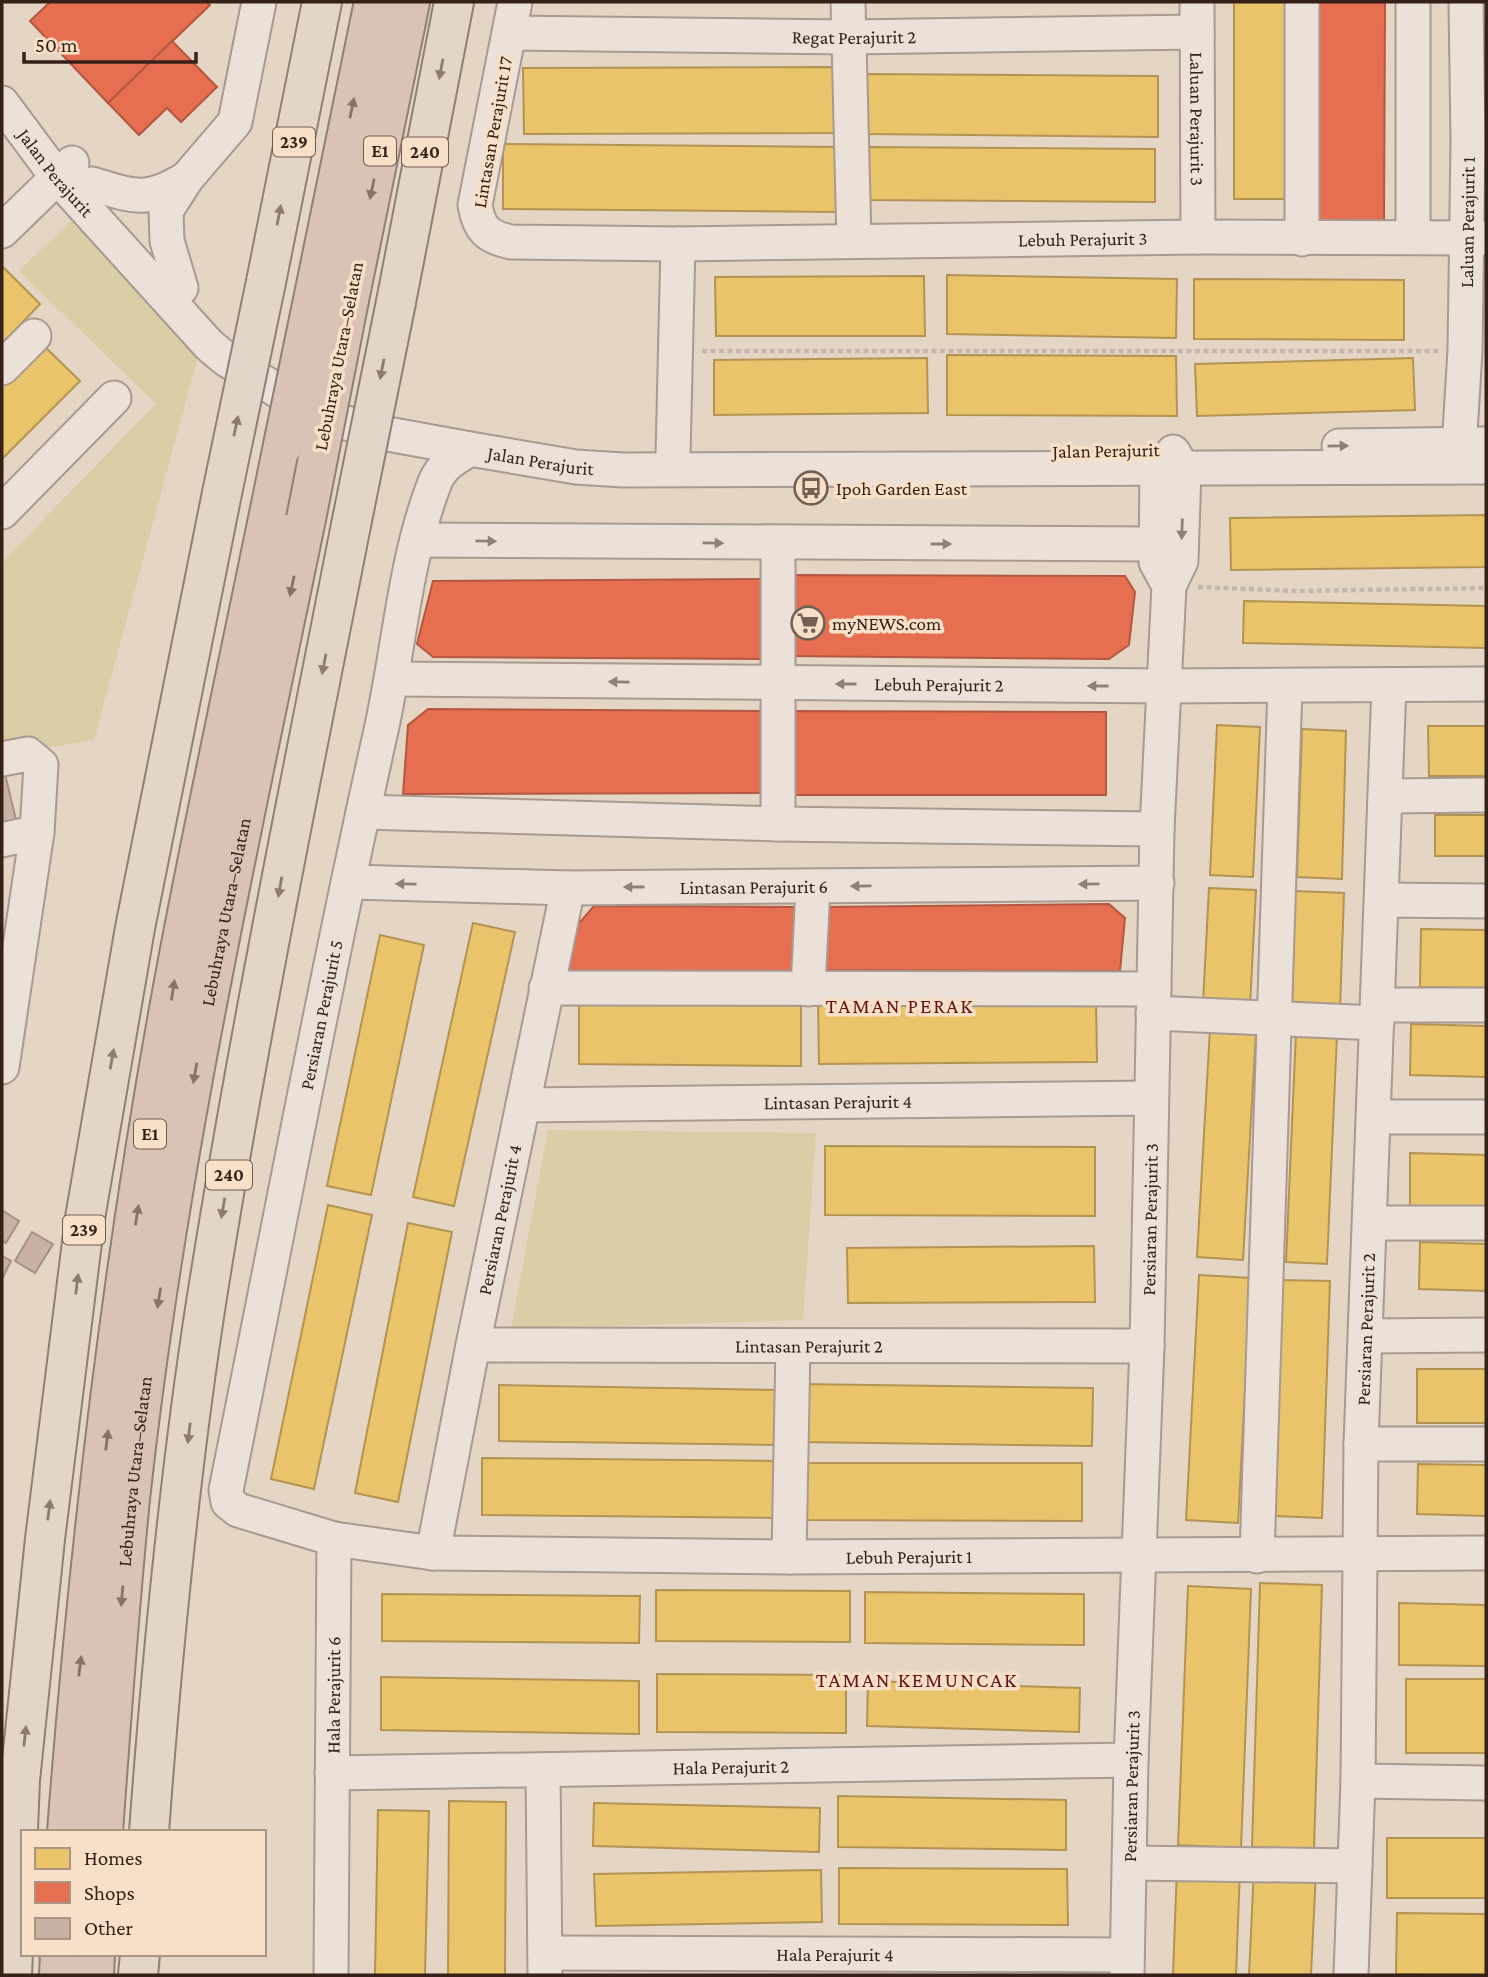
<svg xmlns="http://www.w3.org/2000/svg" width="1488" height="1977" viewBox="0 0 1488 1977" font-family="'Crimson Pro',serif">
	<rect width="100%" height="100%" fill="#e5d5c5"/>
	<!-- green -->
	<g fill="#d9cea6">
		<path d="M74 218 203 338 94 740 2 755V562L156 404 19 271Z"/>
		<path d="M548 1130 816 1133 803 1320 511 1329Z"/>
	</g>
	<!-- homes -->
	<g fill="#e9c46a" stroke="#b39352" stroke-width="2">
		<rect x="1234" y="2" width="54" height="197"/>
		<path d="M840 67 841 133 524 134 523 68Z"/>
		<path d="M867 74 1158 76V137L867 134Z"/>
		<path d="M503 144 838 147 837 212 503 209Z"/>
		<path d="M865 147 1155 149V202L866 200Z"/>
		<path d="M2 266 40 304 2 344Z"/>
		<path d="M947 275 1177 279 1176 338 947 334Z"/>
		<path d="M924 276 925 336H716L715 277Z"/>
		<path d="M1194 279 1404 280V340L1194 339Z"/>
		<path d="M39 341 80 381 2 459V379Z"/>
		<path d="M947 355 1176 356 1177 416 947 415Z"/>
		<path d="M927 358 928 413 714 415V360Z"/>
		<path d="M1413 358 1415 410 1197 416 1195 364Z"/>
		<path d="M1486 515V567L1231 570 1230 518Z"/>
		<path d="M1244 601 1486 606V648L1243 643Z"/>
		<path d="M1217 725 1260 727 1253 877 1210 875Z"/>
		<path d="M1428 726H1486V776H1429Z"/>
		<path d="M1302 729 1346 731 1342 879 1297 877Z"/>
		<rect x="1435" y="815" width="51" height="41"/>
		<path d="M1209 888 1256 890 1250 1006 1203 1003Z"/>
		<path d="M1295 891 1344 893 1340 1010 1292 1008Z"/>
		<path d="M473 923 515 932 454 1206 413 1197Z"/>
		<path d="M1421 929 1486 930V988L1420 987Z"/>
		<path d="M380 935 424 945 371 1195 327 1186Z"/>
		<path d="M1096 1000 1097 1062 819 1064 818 1001Z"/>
		<path d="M579 1003 801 1005V1066L579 1064Z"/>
		<path d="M1411 1024 1486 1026V1077L1410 1075Z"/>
		<path d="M1210 1029 1256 1032 1243 1260 1197 1257Z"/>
		<path d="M1296 1032 1337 1034 1327 1264 1286 1262Z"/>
		<path d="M825 1146 1095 1147V1216L825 1215Z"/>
		<path d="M1410 1153 1486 1155V1208L1410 1206Z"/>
		<path d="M328 1205 372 1215 314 1489 271 1479Z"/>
		<path d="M408 1223 452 1232 398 1502 355 1493Z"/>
		<path d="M1420 1242 1486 1244V1291L1419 1289Z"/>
		<path d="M1094 1246 1095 1302 848 1303 847 1248Z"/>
		<path d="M1199 1275 1251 1278 1238 1523 1186 1520Z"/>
		<path d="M1282 1280 1330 1281 1322 1518 1275 1516Z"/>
		<rect x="1417" y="1369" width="69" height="54"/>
		<path d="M800 1384 1093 1388 1092 1446 800 1442Z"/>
		<path d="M499 1385 778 1390V1445L499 1441Z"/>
		<path d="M482 1458 779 1461V1518L482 1515Z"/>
		<path d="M800 1463H1082V1521L800 1520Z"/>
		<path d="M1418 1464 1486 1465V1516L1417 1514Z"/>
		<path d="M1260 1583 1322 1585 1314 1849 1252 1847Z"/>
		<path d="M1188 1586 1251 1589 1241 1848 1178 1845Z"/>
		<path d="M656 1590 850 1591V1642L656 1641Z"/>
		<path d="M865 1592 1084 1594V1645L865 1643Z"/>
		<path d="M382 1594 640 1596 639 1643 382 1641Z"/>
		<path d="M1399 1603 1486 1605V1666L1399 1665Z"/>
		<path d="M657 1674 846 1675V1733L657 1732Z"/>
		<path d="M381 1677 639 1681V1734L381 1730Z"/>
		<rect x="1406" y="1679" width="80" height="74"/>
		<path d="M868 1681 1080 1688 1079 1732 867 1726Z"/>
		<path d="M838 1796 1066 1800V1850L838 1847Z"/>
		<path d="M449 1801 506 1802 505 1975H448Z"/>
		<path d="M594 1803 820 1808 819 1852 593 1846Z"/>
		<path d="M378 1810 429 1811 425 1975H375Z"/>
		<rect x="1387" y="1838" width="99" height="60"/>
		<path d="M1177 1866 1240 1869 1236 1975H1173Z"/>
		<path d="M839 1868 1067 1869 1068 1925 839 1924Z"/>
		<path d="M1254 1868 1316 1871 1311 1975H1249Z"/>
		<path d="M821 1870 822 1922 596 1926 594 1874Z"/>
		<path d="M1397 1913 1486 1914V1975L1396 1974Z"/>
	</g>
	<!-- shops -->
	<g fill="#e76f51" stroke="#b25840" stroke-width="2">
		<path d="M50 2H206L210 5 108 103 30 21Z"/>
		<path d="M1310 2H1385L1384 220 1313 222Z"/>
		<path d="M172 41 217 87 181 122 167 108 139 135 108 103Z"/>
		<path d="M793 575 1125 576 1135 592 1129 645 1109 659 786 656Z"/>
		<path d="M767 579 768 659 433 657 417 644 433 581Z"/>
		<path d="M428 709 769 711 767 793 403 794 408 725Z"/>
		<path d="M790 711 1106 712V795H790Z"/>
		<path d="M1109 904 1125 918 1120 971 819 970 821 907Z"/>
		<path d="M594 906 798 907 796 972 567 973 573 930Z"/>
	</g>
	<!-- building -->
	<g fill="#c9b1a6" stroke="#a49085" stroke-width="2">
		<path d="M5 774 17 824 2 827V775Z"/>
		<path d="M2 1210 19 1221 6 1243 2 1241Z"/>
		<path d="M32 1232 53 1244 35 1273 15 1261Z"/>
		<path d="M2 1256 11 1261 2 1279Z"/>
	</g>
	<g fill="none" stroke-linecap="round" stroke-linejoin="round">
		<defs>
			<g id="minor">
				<path id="s1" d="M515 2 475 205C479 229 487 237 511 242L678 244 1198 237 1486 238"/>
				<path d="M848 2 854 241"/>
				<path id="s2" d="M1197 2 1198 237"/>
				<path id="s3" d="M509 33 848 37 1197 32"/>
				<path id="s4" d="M2 103 57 177 209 345 227 360 316 414 377 432 470 449 576 467 623 470 1486 467"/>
				<path d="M92 184C135 197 147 203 187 178"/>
				<path d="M2 231 72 163"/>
				<path d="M1413 237V2"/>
				<path d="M1302 239V2"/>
				<path d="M181 288 167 241 166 211 187 178 235 122 259 2"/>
				<path d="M2 368 34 336"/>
				<path d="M1339 446 1486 444"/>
				<path d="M673 456 678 244"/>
				<path id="s5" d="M1458 465 1465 351 1468 141 1466 2"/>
				<path d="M2 512 114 398"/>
				<path d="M417 540 1155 544"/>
				<path d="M1169 586 1181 561 1184 470 1173 452"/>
				<path id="s6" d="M393 679 1166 686 1486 684"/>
				<path d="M2 759 28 754 41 765 37 832 2 1067"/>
				<path d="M1386 796 1486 795"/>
				<path d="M363 812 778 824 1157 829"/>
				<path d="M778 824V544"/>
				<path d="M2 840 37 832"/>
				<path id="s7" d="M350 882 568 888 1157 883"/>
				<path d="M1382 900 1486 901"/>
				<path d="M546 988 1154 989"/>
				<path d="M808 989 813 887"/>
				<path d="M1378 1005H1486"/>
				<path d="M1153 1013 1377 1023"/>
				<path id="s8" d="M523 1105 1151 1098"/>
				<path d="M1374 1117H1486"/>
				<path d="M1370 1223H1486"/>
				<path d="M1366 1336 1486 1335"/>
				<path id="s9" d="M473 1345 1147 1346"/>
				<path d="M1361 1444H1486"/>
				<path id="s10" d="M334 1539 433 1553 789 1557 1486 1553"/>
				<path id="s11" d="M433 1553 473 1345 568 888"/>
				<path d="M1257 1556 1285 686"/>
				<path d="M789 1557 793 1346"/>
				<path d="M543 1770 545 1974"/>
				<path id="s12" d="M332 1773 1131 1760"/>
				<path d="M1358 1781 1486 1783"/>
				<path d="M1131 1863 1355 1866"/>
				<path id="s13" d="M545 1953 1127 1955"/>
				<path id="s14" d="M331 1975 334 1539 238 1510 228 1502 226 1490C277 1238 324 986 380 735 399 652 404 561 435 482 442 465 455 458 470 449"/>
				<path id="s15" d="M1127 1975 1131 1760 1147 1346 1157 829 1169 586 1156 562 1157 469"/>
				<path id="s16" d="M1351 1975 1358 1781 1361 1444 1389 685"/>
			</g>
			<g id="major">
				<path d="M266 282 322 2"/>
				<path d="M396 302 454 2"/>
				<path d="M149 1832C162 1655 179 1478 206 1303 247 1043 300 784 351 525"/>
				<path d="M12 1975 20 1780 45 1539 85 1218 135 928 222 493"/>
				<path d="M138 1975 140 1954"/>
			</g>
			<g id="highway">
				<path d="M314 295 374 2"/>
				<path d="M349 300 410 2"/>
				<path d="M67 1832C89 1544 123 1255 176 971 209 795 248 620 283 445"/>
				<path id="s17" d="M103 1832C111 1721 119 1609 130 1499 166 1169 239 843 306 519"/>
				<path d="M59 1975 60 1954"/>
				<path d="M94 1975 95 1954"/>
			</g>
		</defs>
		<!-- minor casing -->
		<use href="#minor" stroke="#a89a90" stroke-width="37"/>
		<!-- major casing -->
		<use href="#major" stroke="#8e8076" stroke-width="42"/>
		<!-- highway casing -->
		<use href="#highway" stroke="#8e8076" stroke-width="42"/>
		<!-- path -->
		<g stroke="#c3b8b0" stroke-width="4.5" stroke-dasharray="5 3.5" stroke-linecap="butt">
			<path d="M702 351H1438"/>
			<path d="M1198 587 1296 591 1486 588"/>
		</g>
		<!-- minor -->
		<use href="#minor" stroke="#ebe1d8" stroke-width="33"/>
		<!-- major -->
		<use href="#major" stroke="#e3d6c8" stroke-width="38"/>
		<!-- highway -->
		<use href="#highway" stroke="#d8c3b6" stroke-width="38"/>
		<defs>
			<g id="major-bridge">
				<path d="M222 493 266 282"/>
				<path d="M351 525 396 302"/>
			</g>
			<g id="highway-bridge">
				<path d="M283 445 314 295"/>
				<path d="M306 519 349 300"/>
			</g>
		</defs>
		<!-- major-bridge casing -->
		<use href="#major-bridge" stroke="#8e8076" stroke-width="42" stroke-linecap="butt"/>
		<!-- highway-bridge casing -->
		<use href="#highway-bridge" stroke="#8e8076" stroke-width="42" stroke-linecap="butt"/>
		<!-- major-bridge -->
		<use href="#major-bridge" stroke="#e3d6c8" stroke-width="38"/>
		<!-- highway-bridge -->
		<use href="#highway-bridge" stroke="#d8c3b6" stroke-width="38"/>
	</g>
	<!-- one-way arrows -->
	<defs><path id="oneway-solid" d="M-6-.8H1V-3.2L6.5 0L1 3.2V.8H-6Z" transform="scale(1.75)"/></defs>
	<g fill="#8c7c70">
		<use href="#oneway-solid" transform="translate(441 69) rotate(101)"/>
		<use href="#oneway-solid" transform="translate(279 215) rotate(-79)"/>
		<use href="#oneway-solid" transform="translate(382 369) rotate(101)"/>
		<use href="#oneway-solid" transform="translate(236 426) rotate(-78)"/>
		<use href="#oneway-solid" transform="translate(324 664) rotate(101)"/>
		<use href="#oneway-solid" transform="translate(280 887) rotate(100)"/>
		<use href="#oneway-solid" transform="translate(112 1059) rotate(-80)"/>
		<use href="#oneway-solid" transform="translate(223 1208) rotate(100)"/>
		<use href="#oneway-solid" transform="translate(77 1284) rotate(-83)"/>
		<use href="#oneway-solid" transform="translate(189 1433) rotate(97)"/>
		<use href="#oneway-solid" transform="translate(49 1510) rotate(-83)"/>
		<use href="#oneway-solid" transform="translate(25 1736) rotate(-84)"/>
	</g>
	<g fill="#877268">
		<use href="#oneway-solid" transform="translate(352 108) rotate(-78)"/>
		<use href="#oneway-solid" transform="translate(372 189) rotate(102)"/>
		<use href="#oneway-solid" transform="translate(292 586) rotate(102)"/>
		<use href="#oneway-solid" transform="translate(173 990) rotate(-81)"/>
		<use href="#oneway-solid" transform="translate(195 1073) rotate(100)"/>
		<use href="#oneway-solid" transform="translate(137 1215) rotate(-81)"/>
		<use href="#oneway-solid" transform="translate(159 1298) rotate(99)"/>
		<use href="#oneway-solid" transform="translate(107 1440) rotate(-83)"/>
		<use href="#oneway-solid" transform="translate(122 1596) rotate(95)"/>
		<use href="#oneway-solid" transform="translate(80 1666) rotate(-83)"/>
	</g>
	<g fill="#908178">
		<use href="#oneway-solid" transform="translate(1338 446) rotate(-1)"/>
		<use href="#oneway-solid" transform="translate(1182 529) rotate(92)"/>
		<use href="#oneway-solid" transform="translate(486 541) rotate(1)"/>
		<use href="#oneway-solid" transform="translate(713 543) rotate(1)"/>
		<use href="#oneway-solid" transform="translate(941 544)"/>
		<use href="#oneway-solid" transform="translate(619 682) rotate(-179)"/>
		<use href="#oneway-solid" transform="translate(846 684) rotate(-180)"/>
		<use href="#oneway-solid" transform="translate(1098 686) rotate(-180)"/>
		<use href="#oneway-solid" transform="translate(406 884) rotate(-179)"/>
		<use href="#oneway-solid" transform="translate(1089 884) rotate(179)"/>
		<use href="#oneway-solid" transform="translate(861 886) rotate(179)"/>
		<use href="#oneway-solid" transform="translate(634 887) rotate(180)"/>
	</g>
	<!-- icons -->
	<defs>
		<symbol id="bus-ring" viewBox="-11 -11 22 22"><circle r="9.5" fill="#f8e0c8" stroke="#736055" stroke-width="1.5"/><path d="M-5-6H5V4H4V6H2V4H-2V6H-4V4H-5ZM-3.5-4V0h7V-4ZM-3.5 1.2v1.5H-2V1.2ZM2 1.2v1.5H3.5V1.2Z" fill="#736055"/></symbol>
		<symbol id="supermarket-ring" viewBox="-11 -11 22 22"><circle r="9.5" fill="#f8e0c8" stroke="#736055" stroke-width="1.5"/><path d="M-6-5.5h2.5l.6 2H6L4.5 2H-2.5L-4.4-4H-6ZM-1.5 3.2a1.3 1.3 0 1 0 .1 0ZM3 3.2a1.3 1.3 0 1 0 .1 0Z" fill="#736055"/></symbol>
	</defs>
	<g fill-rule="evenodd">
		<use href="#bus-ring" x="792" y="469" width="38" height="38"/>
		<use href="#supermarket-ring" x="789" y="604" width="38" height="38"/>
	</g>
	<g text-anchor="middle" stroke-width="7" stroke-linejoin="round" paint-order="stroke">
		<!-- shield labels -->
		<g fill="#f8e0c8" stroke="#705a4e" stroke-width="2">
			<rect x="273" y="127.5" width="42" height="29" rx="5"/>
			<rect x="364" y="136.5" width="32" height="29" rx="5"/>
			<rect x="402" y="137.5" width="46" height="29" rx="5"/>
			<rect x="134" y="1119.5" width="32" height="29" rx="5"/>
			<rect x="206" y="1160.5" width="46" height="29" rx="5"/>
			<rect x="63" y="1215.5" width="42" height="29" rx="5"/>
		</g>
		<g font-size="18" font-weight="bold" fill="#362119">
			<text x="294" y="148">239</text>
			<text x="380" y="157">E1</text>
			<text x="425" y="158">240</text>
			<text x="150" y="1140">E1</text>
			<text x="229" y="1181">240</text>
			<text x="84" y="1236">239</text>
		</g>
		<!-- street labels -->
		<g font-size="19" fill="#362119" stroke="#f8e0c8">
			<text dy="7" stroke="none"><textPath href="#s3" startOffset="345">Regat Perajurit 2</textPath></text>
			<text dy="7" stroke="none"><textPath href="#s2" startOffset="117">Laluan Perajurit 3</textPath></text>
			<text transform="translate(492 132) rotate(-80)" y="7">Lintasan Perajurit 17</text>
			<text dy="7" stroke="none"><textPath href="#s4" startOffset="88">Jalan Perajurit</textPath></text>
			<text dy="7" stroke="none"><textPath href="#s5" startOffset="243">Laluan Perajurit 1</textPath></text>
			<text dy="7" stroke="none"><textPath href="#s1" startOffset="835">Lebuh Perajurit 3</textPath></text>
			<text transform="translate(338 356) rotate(-79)" y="7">Lebuhraya Utara–Selatan</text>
			<text transform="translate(1106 450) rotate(-1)" y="7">Jalan Perajurit</text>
			<text dy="7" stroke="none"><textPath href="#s4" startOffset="676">Jalan Perajurit</textPath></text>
			<text dy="7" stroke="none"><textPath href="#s6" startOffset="546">Lebuh Perajurit 2</textPath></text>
			<text dy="7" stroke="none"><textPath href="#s7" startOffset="404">Lintasan Perajurit 6</textPath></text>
			<text dy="7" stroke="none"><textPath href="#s17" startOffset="929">Lebuhraya Utara–Selatan</textPath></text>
			<text dy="7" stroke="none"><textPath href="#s14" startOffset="1046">Persiaran Perajurit 5</textPath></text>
			<text dy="7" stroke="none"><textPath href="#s8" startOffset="315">Lintasan Perajurit 4</textPath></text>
			<text dy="7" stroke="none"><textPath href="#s11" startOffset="340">Persiaran Perajurit 4</textPath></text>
			<text dy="7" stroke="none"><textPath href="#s15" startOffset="756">Persiaran Perajurit 3</textPath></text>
			<text dy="7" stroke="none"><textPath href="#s16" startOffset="646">Persiaran Perajurit 2</textPath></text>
			<text dy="7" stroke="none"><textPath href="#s9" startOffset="336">Lintasan Perajurit 2</textPath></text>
			<text dy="7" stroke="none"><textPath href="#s17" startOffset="362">Lebuhraya Utara–Selatan</textPath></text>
			<text dy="7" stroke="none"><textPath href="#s10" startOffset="576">Lebuh Perajurit 1</textPath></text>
			<text dy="7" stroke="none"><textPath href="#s14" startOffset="280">Hala Perajurit 6</textPath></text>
			<text dy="7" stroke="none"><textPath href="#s12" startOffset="399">Hala Perajurit 2</textPath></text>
			<text dy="7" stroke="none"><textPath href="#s15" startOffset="189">Persiaran Perajurit 3</textPath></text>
			<text dy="7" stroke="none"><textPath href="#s13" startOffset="290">Hala Perajurit 4</textPath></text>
		</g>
		<!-- poi labels -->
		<g font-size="19" fill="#362119" stroke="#f8e0c8" text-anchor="start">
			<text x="836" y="495">Ipoh Garden East</text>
			<text x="832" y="630">myNEWS.com</text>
		</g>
		<!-- neighbourhood labels -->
		<g font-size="21" letter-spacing="2" fill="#661415" stroke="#f8e0c8">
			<text x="900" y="1013">TAMAN PERAK</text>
			<text x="917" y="1687">TAMAN KEMUNCAK</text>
		</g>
	</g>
	<!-- border -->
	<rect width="1488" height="1977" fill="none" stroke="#362119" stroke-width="7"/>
	<!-- legend -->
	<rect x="21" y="1830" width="245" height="126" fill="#f8e0c8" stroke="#aa9482" stroke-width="2"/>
	<rect x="35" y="1848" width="35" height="21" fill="#e9c46a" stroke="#aa9482" stroke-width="2"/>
	<text x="84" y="1865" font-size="21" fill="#362119">Homes</text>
	<rect x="35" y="1882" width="35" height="21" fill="#e76f51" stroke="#aa9482" stroke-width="2"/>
	<text x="84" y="1900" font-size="21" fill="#362119">Shops</text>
	<rect x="35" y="1918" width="35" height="21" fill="#c9b1a6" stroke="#aa9482" stroke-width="2"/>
	<text x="84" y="1935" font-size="21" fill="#362119">Other</text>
	<!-- scale -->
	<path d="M24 52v10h172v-10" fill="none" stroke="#362119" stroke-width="3.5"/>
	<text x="35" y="52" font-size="21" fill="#362119" stroke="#f8e0c8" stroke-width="5" paint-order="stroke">50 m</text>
</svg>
